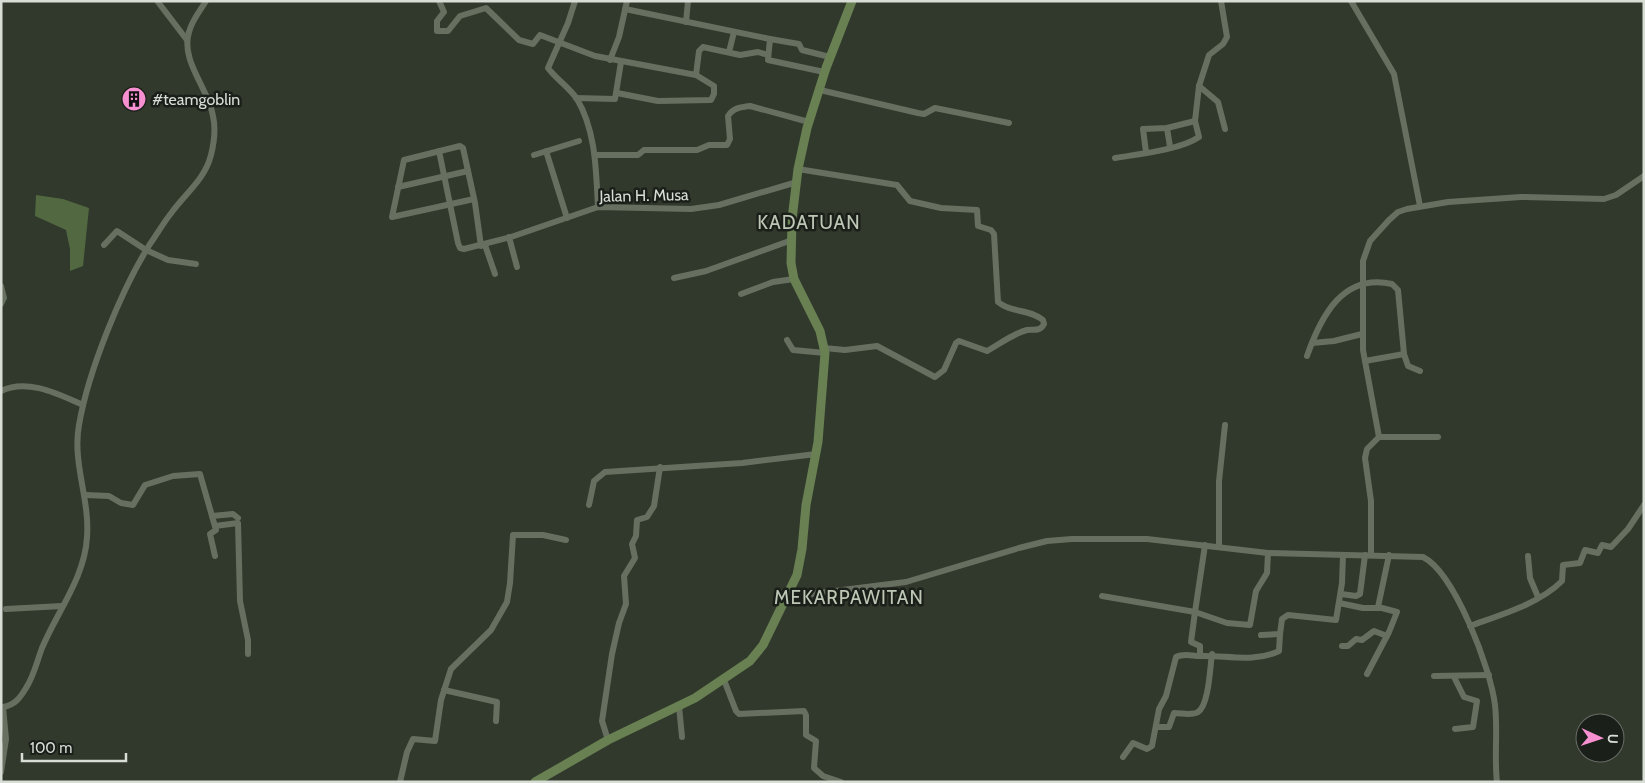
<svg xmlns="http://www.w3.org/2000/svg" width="1645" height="783" viewBox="0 0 1645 783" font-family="Cabin,sans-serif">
	<rect width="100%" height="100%" fill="#31392c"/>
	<!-- green -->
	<path fill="#516840" d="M36 195 63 199 89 208 83 266 70 271V249L66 230 35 216Z"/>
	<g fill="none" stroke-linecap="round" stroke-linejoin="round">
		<!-- street -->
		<g stroke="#666f60" stroke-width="6">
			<path d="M439 1 444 12 437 21V31H448L460 16 486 8 519 40 533 44 540 35 595 56 696 75 699 51 703 47 740 55 758 52 768 55"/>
			<path d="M575 1 568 23 548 68C556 79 569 87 577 99 596 131 596 171 598 207"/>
			<path d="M1351 1 1394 74 1420 206"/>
			<path d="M158 2 187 40"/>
			<path d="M625 9 770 39 768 60 824 72"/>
			<path d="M686 22 688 1"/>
			<path d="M770 39 799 44 802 50 830 57"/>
			<path d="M729 52 734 32"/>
			<path d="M610 60 619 37 627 1"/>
			<path d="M1199 86 1218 102 1225 129"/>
			<path d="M820 90 918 113 924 114 935 108 1009 123"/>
			<path d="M617 93 658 101 711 100 714 94V86L696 75"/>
			<path d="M576 98 615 99 621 62"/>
			<path d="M1167 128 1170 147"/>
			<path d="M439 151 458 243 460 248 464 249 511 237 598 207 691 209 719 205 797 182"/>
			<path d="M546 151 567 218"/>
			<path d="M1146 152 1143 129 1167 128 1195 121"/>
			<path d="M534 155 579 141"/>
			<path d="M595 155H638L644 150H697L709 145H727L730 139 728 116C733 108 741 107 750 106L809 122"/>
			<path d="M1115 158C1139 154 1180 150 1199 137L1195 121 1199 86 1209 55 1223 44 1227 37 1221 1"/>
			<path d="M798 169 897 185 910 201 941 208 977 210 978 226 991 230 994 234 998 302C1011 313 1030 309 1043 320L1044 324C1040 332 1034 329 1027 330 1012 334 1000 344 987 351L959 341 956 343 944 370 935 377 877 346 845 350 824 348"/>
			<path d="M398 187 468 171"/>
			<path d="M474 199 392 217 404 160 460 146 463 148 475 203 481 246"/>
			<path d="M509 237 517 267"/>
			<path d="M104 245 117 231 146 250 168 260 196 264"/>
			<path d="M485 245 495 274"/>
			<path d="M674 278 706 271 792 240"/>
			<path d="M1 286 4 298 1 304"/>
			<path d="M741 294 773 282 794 279"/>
			<path d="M787 340 793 350 825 353"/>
			<path d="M1312 343 1334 341 1362 334"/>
			<path d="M1404 354 1408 366 1420 371"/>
			<path d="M1307 356C1321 316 1343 273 1392 284L1398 290 1404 354 1365 361"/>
			<path d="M1 391C27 378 58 394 83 405"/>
			<path d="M1379 437H1438"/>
			<path d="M86 495 109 496 121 503 133 505 145 485 173 476 200 474 216 530 210 534 215 556"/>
			<path d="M589 505 594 481 605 472 742 463 816 454"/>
			<path d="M212 516 233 514 238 518"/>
			<path d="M215 526 238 523 240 601 248 640V654"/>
			<path d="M1219 547V481L1225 425"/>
			<path d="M1371 555V501L1365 458 1367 449 1379 437 1363 350V261L1370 241 1389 220 1398 212 1407 209 1448 202 1521 197 1604 199 1616 195 1644 176"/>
			<path d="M1528 556 1530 578 1538 597"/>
			<path d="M1341 594 1356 596 1360 594 1365 555"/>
			<path d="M1102 596 1195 612 1205 545"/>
			<path d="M787 597 906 582 1019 548 1047 541 1072 539H1147L1268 553 1423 557C1455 573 1491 670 1495 705 1498 731 1494 756 1497 782"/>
			<path d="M1339 603 1363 608H1382L1397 612 1389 632 1367 674"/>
			<path d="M1378 607 1389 555"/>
			<path d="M6 609 62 606"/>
			<path d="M1470 626C1500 615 1539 604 1562 581L1563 565 1580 563 1585 550 1598 553 1602 545 1611 547 1628 529 1644 505"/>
			<path d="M1261 635 1280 634 1282 619 1288 615 1336 620 1342 583 1343 555"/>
			<path d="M1342 646H1348L1356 639 1362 640 1374 631 1387 636"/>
			<path d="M1200 656V646L1191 642 1195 612 1227 623 1250 625 1256 591 1267 573 1268 553"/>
			<path d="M1434 676 1489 675"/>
			<path d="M1454 677 1464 697 1477 701 1473 727 1455 729"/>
			<path d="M724 680 736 711 739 714 804 711 806 715V735L816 741 814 768 823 776 841 782"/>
			<path d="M444 690 497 702 496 721"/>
			<path d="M679 706 682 737"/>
			<path d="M1157 727H1169L1174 713C1182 713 1192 716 1198 712 1209 705 1210 667 1212 654"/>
			<path d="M608 740 602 721 612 654 619 623 626 604 624 576 635 558 632 544 636 536 637 520 647 517 654 506 660 467"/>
			<path d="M1123 757 1133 743 1147 749 1152 746 1159 709 1166 696 1176 657C1184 653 1192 656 1200 656 1226 655 1254 663 1279 651L1280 634"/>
			<path d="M1 772 6 739 3 707C15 705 20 698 26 688 34 676 37 661 42 648 57 612 85 577 87 537 90 499 72 463 79 425 88 372 121 290 150 244 157 234 164 222 172 212 186 193 205 179 211 155 214 143 216 129 213 116 209 89 180 61 189 32 192 20 200 11 206 1"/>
			<path d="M400 782 407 752 413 739 435 741 441 700 451 669 491 630 507 602 510 583 513 535H543L566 540"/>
		</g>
		<!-- secondary -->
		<path stroke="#688052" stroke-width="9" d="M535 782 608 740 695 698 750 661 763 645 797 575 802 549 806 505 818 442 825 353 820 331 794 279 791 263 792 219 798 169 807 128 826 68 852 1"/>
	</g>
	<!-- icons -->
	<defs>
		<symbol id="building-disc" viewBox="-11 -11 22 22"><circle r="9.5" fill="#f690d0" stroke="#1b1f19"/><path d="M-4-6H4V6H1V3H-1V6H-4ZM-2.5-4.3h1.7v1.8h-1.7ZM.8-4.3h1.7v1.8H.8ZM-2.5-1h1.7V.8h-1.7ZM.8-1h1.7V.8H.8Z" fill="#111"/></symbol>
	</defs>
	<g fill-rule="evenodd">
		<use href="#building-disc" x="120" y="85" width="28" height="28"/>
	</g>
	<g text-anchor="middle" stroke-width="5" stroke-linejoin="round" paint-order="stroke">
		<!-- poi labels -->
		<g font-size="16" fill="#d8ded5" stroke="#1b1f19" text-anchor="start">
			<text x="152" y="105">#teamgoblin</text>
		</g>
		<!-- street labels -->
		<g font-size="16" fill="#d8ded5" stroke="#1b1f19">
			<text transform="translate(644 195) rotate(-1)" y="6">Jalan H. Musa</text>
		</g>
		<!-- quarter labels -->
		<g font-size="19" letter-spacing="1" fill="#bdc7b6" stroke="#1b1f19">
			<text x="809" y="229">KADATUAN</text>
			<text x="849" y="604">MEKARPAWITAN</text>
		</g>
	</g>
	<!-- border -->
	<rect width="1645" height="783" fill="none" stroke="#d8ded5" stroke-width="5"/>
	<!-- north arrow -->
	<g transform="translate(1600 738) rotate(93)"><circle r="24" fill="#1b1f19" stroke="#676b64"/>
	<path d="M0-4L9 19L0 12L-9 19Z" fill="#f690d0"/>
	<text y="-8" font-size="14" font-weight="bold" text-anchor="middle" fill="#d8ded5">U</text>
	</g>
	<!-- scale -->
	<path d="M22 753v8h104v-8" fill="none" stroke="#d8ded5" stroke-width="2.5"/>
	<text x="30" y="753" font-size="15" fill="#d8ded5" stroke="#1b1f19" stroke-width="4" paint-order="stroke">100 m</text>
</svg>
